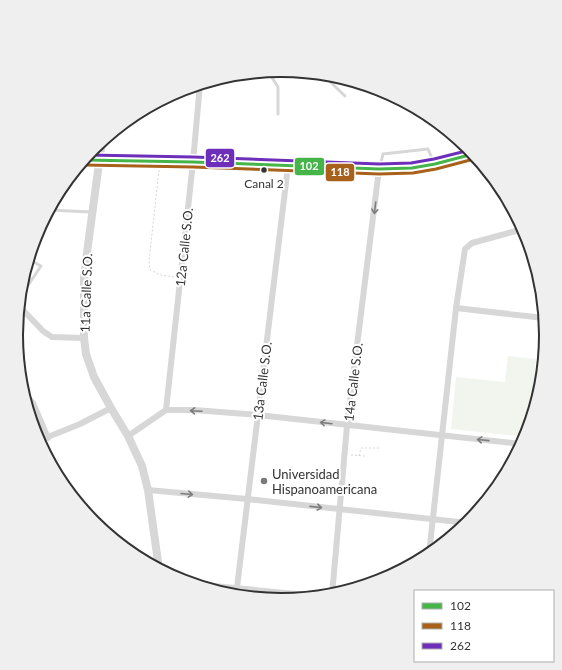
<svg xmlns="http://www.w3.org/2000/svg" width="562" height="670" viewBox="0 0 562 670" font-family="Lato,sans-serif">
	<rect width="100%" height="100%" fill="#fff"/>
	<!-- green -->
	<path fill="#f1f5ed" d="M508 356 536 359 530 422 526 437 451 429 456 377 505 382Z"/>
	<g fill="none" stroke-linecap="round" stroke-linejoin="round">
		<!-- path -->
		<g stroke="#d6d6d6" stroke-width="1" stroke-dasharray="2 2" stroke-linecap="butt">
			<path d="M159 170 149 261 150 270 161 275 174 277"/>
			<path d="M351 455 365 456"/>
			<path d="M359 456 361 448H379"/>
		</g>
		<!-- service -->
		<g stroke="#d7d7d7" stroke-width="3">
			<path d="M239 74 271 76 278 87V114"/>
			<path d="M322 74 345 96"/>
			<path d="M380 167 383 154 428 149 434 163"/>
			<path d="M49 210 91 212"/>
			<path d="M20 294 29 284 41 266 28 259"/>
		</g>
		<!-- minor -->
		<g stroke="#d7d7d7" stroke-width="6">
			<path d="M19 306 43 331 52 337 84 338"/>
			<path d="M456 308 544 318"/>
			<path d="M22 391 33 403 48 438"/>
			<path d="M540 391 546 332"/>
			<path d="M166 410 193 162 200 84"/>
			<path d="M128 436 166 410H194L258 415 522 444"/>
			<path d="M38 441 80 424 111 408"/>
			<path d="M148 490 247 499 468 523"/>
			<path d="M429 554 456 308 465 249 472 243 523 229"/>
			<path d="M193 584 317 596"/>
			<path d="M332 595 347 426 379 169"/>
			<path d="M236 596 288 166"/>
		</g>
		<!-- tertiary -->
		<path stroke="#d7d7d7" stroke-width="8" d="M102 141 88 245 84 278V338L86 354 94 377 111 408 128 436 142 466 148 490 159 569"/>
		<!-- secondary -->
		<path stroke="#d0d0d0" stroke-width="9" d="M84 160 193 162 379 169 412 168 435 164 473 154"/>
		<defs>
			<path id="bus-1" d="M84 160 193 162 379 169 412 168 435 164 473 154"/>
			<path id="bus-2" d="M84 165 193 167 379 174 413 173 436 169 474 159"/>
			<path id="bus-3" d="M88 155 193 157 379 164 411 163 434 159 470 150"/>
		</defs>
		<!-- bus-1 casing -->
		<use href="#bus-1" stroke="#fff" stroke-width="6"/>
		<!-- bus-2 casing -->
		<use href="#bus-2" stroke="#fff" stroke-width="6"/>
		<!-- bus-3 casing -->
		<use href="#bus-3" stroke="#fff" stroke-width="6"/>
		<!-- bus-1 -->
		<use href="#bus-1" stroke="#45b549" stroke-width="3"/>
		<!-- bus-2 -->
		<use href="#bus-2" stroke="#a8611a" stroke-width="3"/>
		<!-- bus-3 -->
		<use href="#bus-3" stroke="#6d2fba" stroke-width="3"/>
	</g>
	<!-- one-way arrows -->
	<defs><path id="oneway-shaft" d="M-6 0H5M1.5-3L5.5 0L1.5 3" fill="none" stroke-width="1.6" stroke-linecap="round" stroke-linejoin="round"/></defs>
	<g stroke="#7d7d7d">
		<use href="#oneway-shaft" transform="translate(375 208) rotate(97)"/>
		<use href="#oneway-shaft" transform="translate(196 411) rotate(-177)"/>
		<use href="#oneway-shaft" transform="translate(326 423) rotate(-173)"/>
		<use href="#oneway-shaft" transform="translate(483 440) rotate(-174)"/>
		<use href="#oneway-shaft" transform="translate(187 494) rotate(5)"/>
		<use href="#oneway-shaft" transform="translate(316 507) rotate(6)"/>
	</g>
	<!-- markers -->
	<circle fill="#333" stroke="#fff" stroke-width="1.5" cx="264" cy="170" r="3.5"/>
	<circle fill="#7a7a7a" stroke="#fff" stroke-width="1.5" cx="264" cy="481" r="4"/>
	<g text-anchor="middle" stroke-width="4" stroke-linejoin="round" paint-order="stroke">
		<!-- bus labels -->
		<g font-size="12" fill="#333" stroke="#fff">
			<text x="264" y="188">Canal 2</text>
		</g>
		<!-- street labels -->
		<g font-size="13" fill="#333" stroke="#fff">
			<text transform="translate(184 247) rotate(-84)" y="5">12a Calle S.O.</text>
			<text transform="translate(86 293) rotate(-88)" y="5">11a Calle S.O.</text>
			<text transform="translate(262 381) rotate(-83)" y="5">13a Calle S.O.</text>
			<text transform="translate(353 382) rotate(-83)" y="5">14a Calle S.O.</text>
		</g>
		<!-- poi labels -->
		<g font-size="13" fill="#333" stroke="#fff" text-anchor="start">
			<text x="272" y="479">Universidad<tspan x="272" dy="15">Hispanoamericana</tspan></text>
		</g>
	</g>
	<!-- crop -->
	<path d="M0 0H562V670H0ZM23 335a258 258 0 1 1 516 0a258 258 0 1 1-516 0Z" fill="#efefef" fill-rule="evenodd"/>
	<path fill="none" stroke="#333" stroke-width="2" d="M23 335a258 258 0 1 1 516 0a258 258 0 1 1-516 0Z"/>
	<g stroke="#fff" stroke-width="1.5">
		<rect x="205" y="148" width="30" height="20" rx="4" fill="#6d2fba"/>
		<rect x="294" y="157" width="31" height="19" rx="4" fill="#45b549"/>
		<rect x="325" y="163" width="30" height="19" rx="4" fill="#a8611a"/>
	</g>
	<g font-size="11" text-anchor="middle" font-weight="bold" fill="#fff">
		<text x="220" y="162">262</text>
		<text x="309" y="170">102</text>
		<text x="340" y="176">118</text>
	</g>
	<!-- legend -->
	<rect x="414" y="590" width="140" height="72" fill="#ffffff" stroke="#adadad"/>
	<rect x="422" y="603" width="20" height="6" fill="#45b549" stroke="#adadad"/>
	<text x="450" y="610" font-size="12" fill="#333333">102</text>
	<rect x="422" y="623" width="20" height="6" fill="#a8611a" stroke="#adadad"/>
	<text x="450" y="630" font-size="12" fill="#333333">118</text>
	<rect x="422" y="643" width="20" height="6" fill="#6d2fba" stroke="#adadad"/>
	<text x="450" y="650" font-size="12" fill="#333333">262</text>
</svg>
